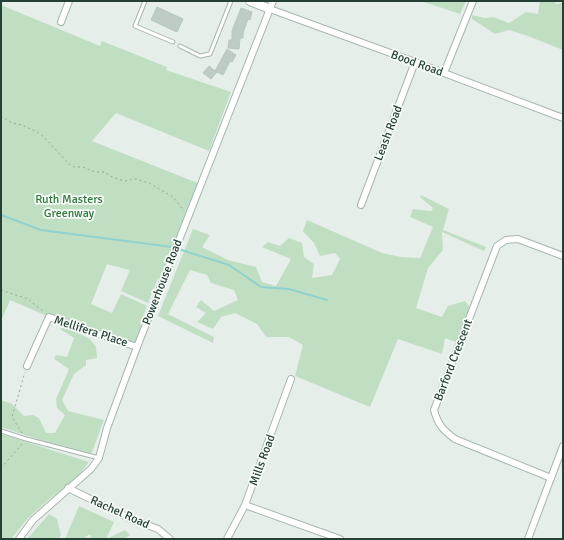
<svg xmlns="http://www.w3.org/2000/svg" width="564" height="540" viewBox="0 0 564 540" font-family="Signika,sans-serif">
	<rect width="100%" height="100%" fill="#e6eee9"/>
	<!-- green -->
	<g fill="#c0dfc2">
		<path d="M421 1H466L460 14Z"/>
		<path d="M540 1H556L555 4 563 3V50L528 36 509 30 495 34 472 19V15L485 18 493 17 509 23 526 12 538 14Z"/>
		<path d="M1 5 100 46 102 41 167 67 166 70 231 92 209 151 116 113 92 141 200 184 163 279 158 278 148 303 121 291 130 270 107 264 91 304 112 313 121 294 147 306 140 324 145 327 137 347 49 317 10 300 1 321Z"/>
		<path d="M421 195 449 209 443 230 486 247 484 251 442 232 443 250 428 268 416 308 442 317 448 306 465 301 471 309 456 342 445 338 442 354 398 339 370 407 295 376 303 345 289 337H266L257 324 235 313 221 317 213 329 197 322 206 313 196 307 201 300 214 311 238 300 234 290 211 283 207 275 190 270 168 314 214 337 213 343 158 316 193 229 210 235 202 247 228 260 256 267 262 282 276 286 291 259 262 247 268 242 280 246 289 238 302 243 304 257 314 264 312 278 332 275 340 259 335 253 320 256 314 243 303 231 307 220 382 253 401 257 420 258 433 227 410 217 413 209 431 211 433 208 420 197Z"/>
		<path d="M66 326 90 339 96 347 97 358 86 360V365L74 374 62 400 68 411 104 420 90 457 1 427V400L12 404 24 416 33 415 39 418 46 433H55L65 415 57 408 56 399 69 369 54 359 56 355 67 357 74 338 60 329Z"/>
		<path d="M1 434 89 462 77 477 47 501 28 518 11 539H1Z"/>
		<path d="M79 506 114 522 106 539 125 530 130 535 124 539H92L90 534 83 539H65Z"/>
		<path d="M49 514 57 519 61 535 59 539H27Z"/>
	</g>
	<g fill="none" stroke-linecap="round" stroke-linejoin="round">
		<!-- stream -->
		<path stroke="#90d1ce" stroke-width="2" d="M1 215 41 230 172 247 229 265 261 287 289 289 327 300"/>
	</g>
	<!-- building -->
	<g fill="#beccc4" stroke="#b8c8be">
		<path d="M157 7 183 19 177 32 151 20Z"/>
		<path d="M241 8 252 12 250 20 248 19 243 33V38H240L239 49 228 48 229 40H232V31Z"/>
		<path d="M227 49 236 55 232 62 230 61 223 75 215 71 217 72 211 79 203 73 209 66 215 71Z"/>
	</g>
	<g fill="none" stroke-linecap="round" stroke-linejoin="round">
		<defs>
			<g id="service">
				<path d="M145 1 135 26 173 42"/>
				<path d="M180 46 200 56 210 54 231 1"/>
				<path d="M1 431 26 439 99 458"/>
			</g>
			<g id="minor">
				<path d="M270 9 415 62 563 118"/>
				<path d="M61 22 69 1"/>
				<path d="M444 73 473 1"/>
				<path d="M361 205 415 62"/>
				<path d="M27 366 49 317 137 347"/>
				<path d="M551 478 455 439C443 430 438 425 434 410L497 246 506 240 518 239 563 256"/>
				<path d="M68 488 131 519 158 529 170 539"/>
				<path d="M245 505 340 539"/>
				<path d="M19 539 33 520 91 469 99 458 107 428 137 347 273 1"/>
				<path d="M227 539 245 505 291 379"/>
				<path d="M528 539 563 446"/>
			</g>
			<path id="tertiary" d="M250 1 270 9"/>
		</defs>
		<!-- service casing -->
		<use href="#service" stroke="#a8b6af" stroke-width="5"/>
		<!-- minor casing -->
		<use href="#minor" stroke="#a8b6af" stroke-width="8"/>
		<!-- tertiary casing -->
		<use href="#tertiary" stroke="#a8b6af" stroke-width="10"/>
		<!-- path -->
		<g stroke="#88b19c" stroke-width="1" stroke-dasharray="2 3" stroke-linecap="butt">
			<path d="M1 116 12 123 22 125 37 132 44 137 69 164 74 167H83L95 172H104L112 177 124 181 136 179 149 183 173 197 184 211"/>
			<path d="M1 290 28 299 44 312"/>
			<path d="M22 433 12 417 25 372"/>
			<path d="M1 468 23 443"/>
			<path d="M1 535 2 539"/>
		</g>
		<!-- service -->
		<use href="#service" stroke="#fff" stroke-width="3"/>
		<!-- minor -->
		<use href="#minor" stroke="#fff" stroke-width="6"/>
		<!-- tertiary -->
		<use href="#tertiary" stroke="#fff" stroke-width="8"/>
	</g>
	<g text-anchor="middle" stroke-width="3.5" stroke-linejoin="round" paint-order="stroke">
		<!-- street labels -->
		<g font-size="12" fill="#254034" stroke="#f7fbf8">
			<text transform="translate(417 63) rotate(20)" y="4">Bood Road</text>
			<text transform="translate(388 133) rotate(-69)" y="4">Leash Road</text>
			<text transform="translate(162 282) rotate(-69)" y="4">Powerhouse Road</text>
			<text transform="translate(91 331) rotate(18)" y="4">Mellifera Place</text>
			<text transform="translate(453 360) rotate(-69)" y="4">Barford Crescent</text>
			<text transform="translate(262 460) rotate(-70)" y="4">Mills Road</text>
			<text transform="translate(120 512) rotate(24)" y="4">Rachel Road</text>
		</g>
		<!-- park labels -->
		<g font-size="12" fill="#30773d" stroke="#f7fbf8">
			<text x="69" y="203">Ruth Masters<tspan x="69" dy="14">Greenway</tspan></text>
		</g>
	</g>
	<!-- border -->
	<rect width="564" height="540" fill="none" stroke="#254034" stroke-width="4"/>
</svg>
